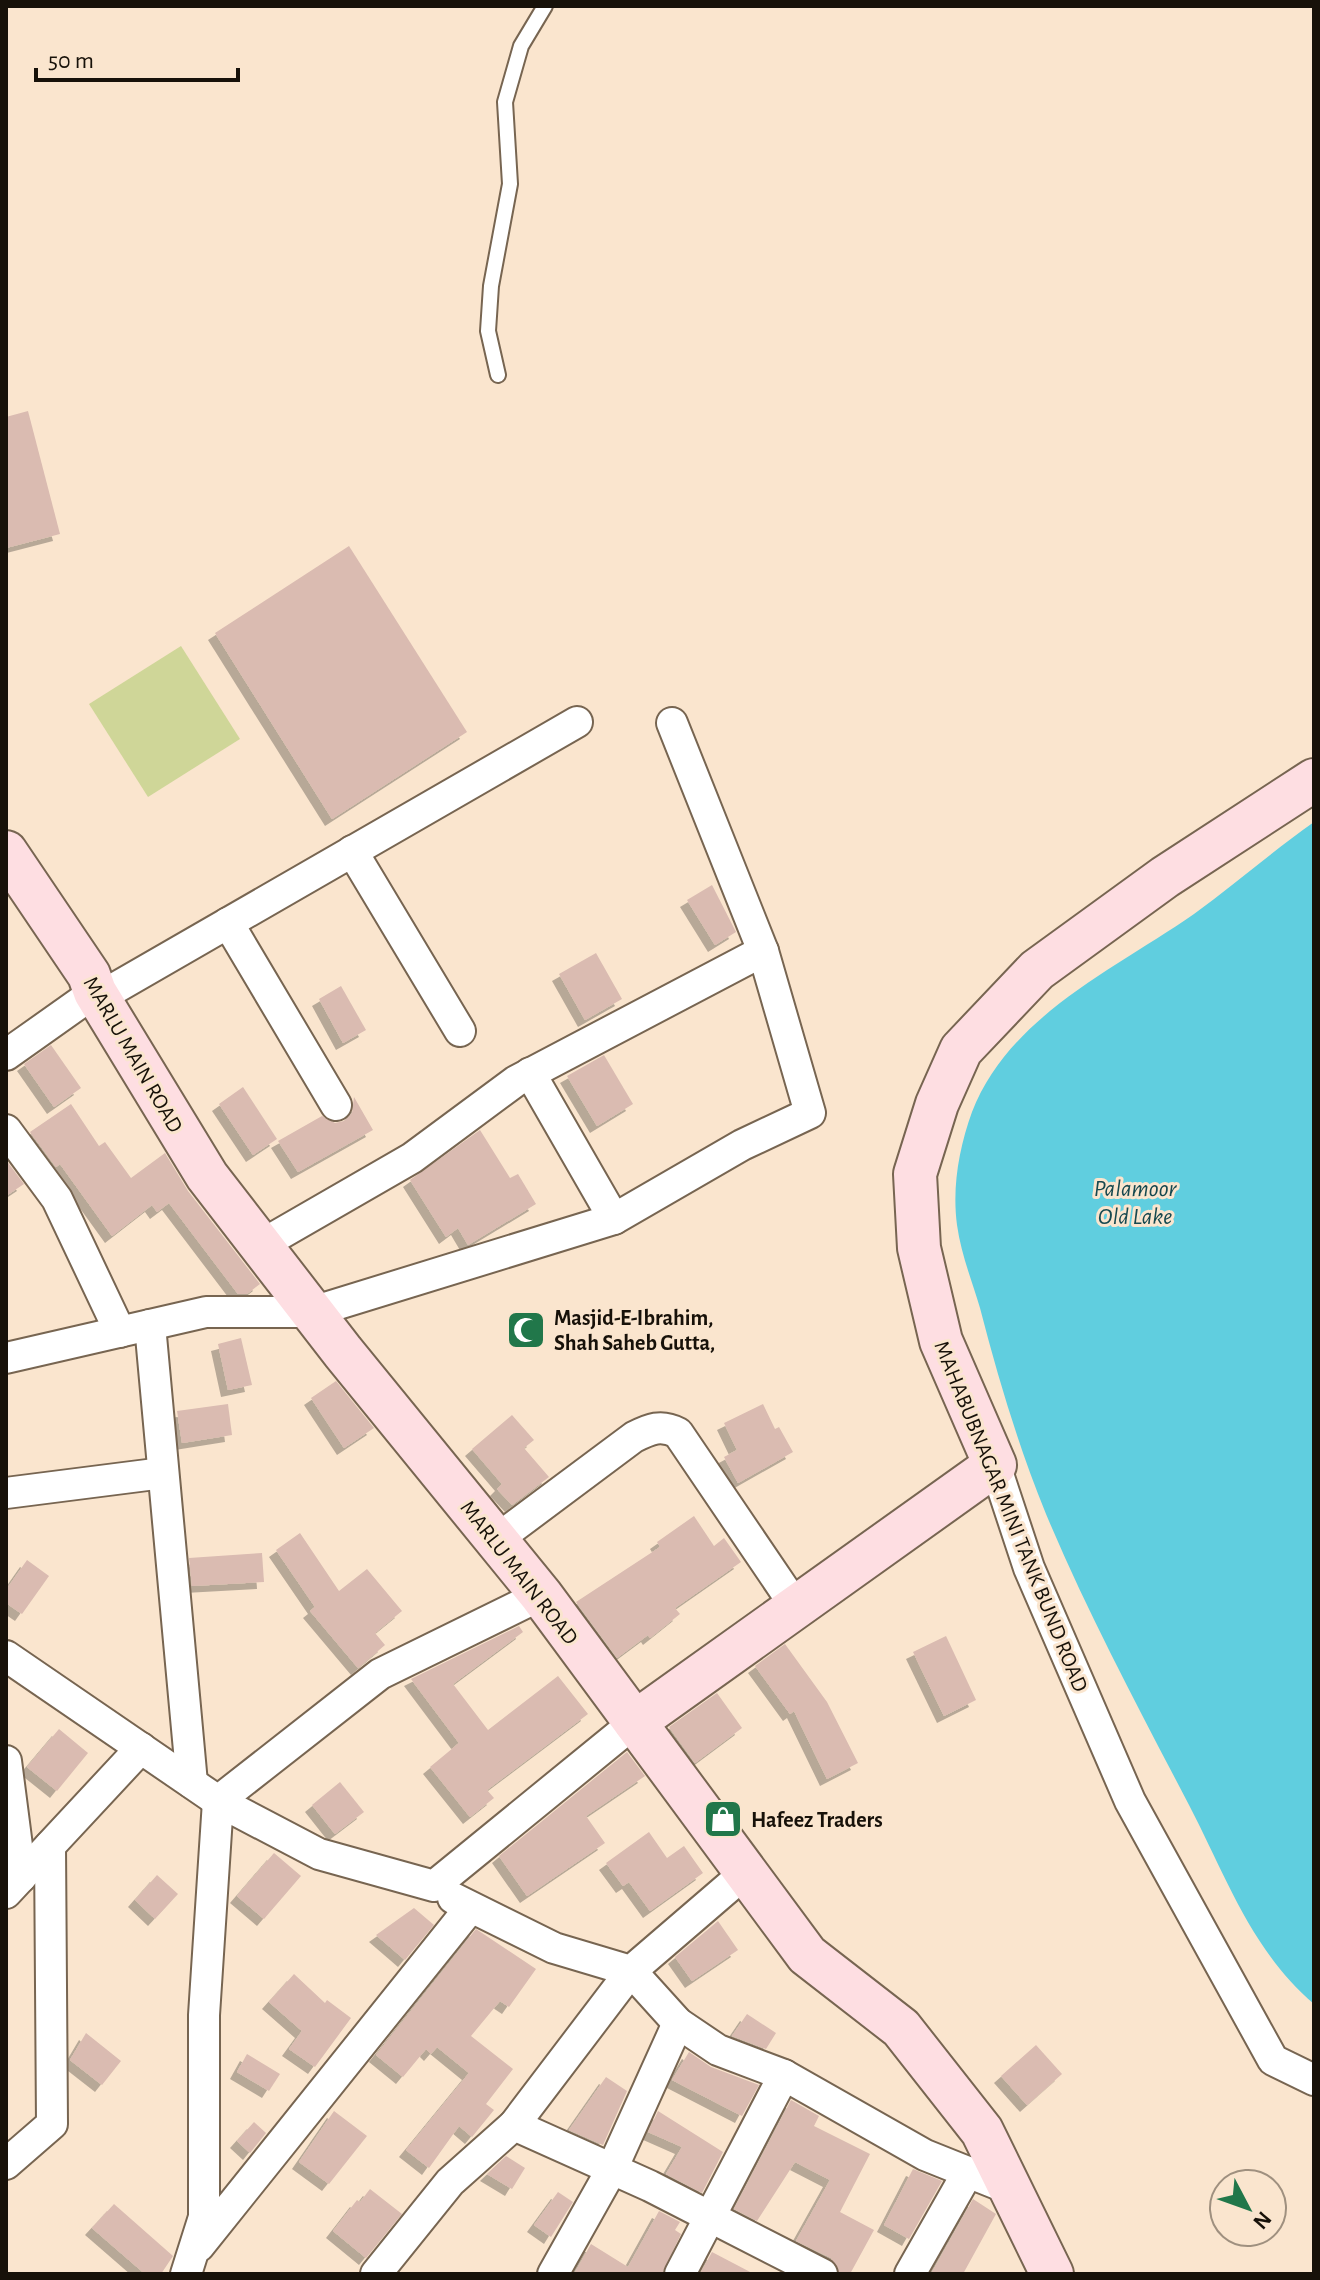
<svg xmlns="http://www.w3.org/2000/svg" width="1320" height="2280" viewBox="0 0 1320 2280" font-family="'Alegreya Sans',sans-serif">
	<defs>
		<filter id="shadow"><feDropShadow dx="-7" dy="7" stdDeviation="0" flood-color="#0004"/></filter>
	</defs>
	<rect width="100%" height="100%" fill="#fae5ce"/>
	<!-- green -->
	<path fill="#cfd698" d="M181 646 240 739 148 797 89 704Z"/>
	<!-- water -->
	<path fill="#60cedf" d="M1314 822V2004C1251 1950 1226 1876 1189 1805 1139 1709 1088 1614 1046 1514 1019 1448 998 1378 980 1308 972 1281 961 1254 957 1225 952 1187 959 1148 972 1112 1009 1016 1115 969 1194 914 1235 884 1273 851 1314 822Z"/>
	<!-- building -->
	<g fill="#dabbb1" filter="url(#shadow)">
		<path d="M28 411 60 534 6 548V417Z"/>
		<path d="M349 546 467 732 332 819 215 633Z"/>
		<path d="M712 885 736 932 715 945 687 900Z"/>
		<path d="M596 953 622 999 585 1020 559 974Z"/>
		<path d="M341 986 366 1030 343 1043 319 999Z"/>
		<path d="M51 1045 81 1088 54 1107 24 1064Z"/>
		<path d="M604 1055 633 1104 597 1126 567 1076Z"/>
		<path d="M243 1087 277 1139 253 1155 219 1104Z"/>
		<path d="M354 1097 373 1130 298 1172 278 1141 322 1116 335 1123 344 1121 352 1113Z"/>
		<path d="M71 1104 99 1146 105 1142 131 1178 165 1153 188 1191 260 1284 247 1294H238L169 1203 157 1212 152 1205 112 1236 60 1164 56 1167 30 1132Z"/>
		<path d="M480 1130 510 1178 518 1174 536 1204 468 1245 458 1228 446 1237 410 1180Z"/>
		<path d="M6 1160 24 1184 6 1196Z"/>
		<path d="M241 1338 252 1385 228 1390 218 1344Z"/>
		<path d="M336 1381 374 1428 344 1448 311 1398Z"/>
		<path d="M228 1404 232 1435 182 1443 177 1411Z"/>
		<path d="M763 1404 775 1429 779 1427 793 1452 738 1483 724 1457 737 1450 724 1423Z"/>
		<path d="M512 1415 534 1440 524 1448 549 1477 512 1505 497 1489 502 1484 472 1449Z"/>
		<path d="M694 1516 714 1546 724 1538 741 1562 675 1608 680 1614 650 1638 648 1635 617 1658 576 1602 660 1547 657 1542Z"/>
		<path d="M300 1533 339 1591 367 1569 402 1611 375 1633 385 1645 358 1668 310 1611 315 1607 276 1550Z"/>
		<path d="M262 1553 264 1582 192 1586 189 1558Z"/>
		<path d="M27 1560 49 1576 22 1614 6 1603V1590Z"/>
		<path d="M519 1626 523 1632 453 1684 488 1730 558 1676 588 1714 487 1790 494 1798 470 1817 430 1767 459 1743 411 1679Z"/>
		<path d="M946 1636 976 1700 944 1716 913 1652Z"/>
		<path d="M785 1644 827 1702 858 1763 827 1779 794 1711 790 1714 755 1666Z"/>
		<path d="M717 1693 742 1728 695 1763 669 1727Z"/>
		<path d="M59 1729 88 1753 57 1791 27 1767Z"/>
		<path d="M627 1752 645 1776 586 1816 605 1843 527 1896 499 1856Z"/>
		<path d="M340 1782 364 1812 335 1834 312 1805Z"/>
		<path d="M649 1832 667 1858 684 1846 703 1873 650 1911 629 1882 623 1886 606 1863Z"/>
		<path d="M274 1853 301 1876 264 1919 237 1896Z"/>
		<path d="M157 1875 178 1894 155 1919 135 1900Z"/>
		<path d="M414 1908 434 1925 405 1960 376 1935Z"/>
		<path d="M718 1921 738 1950 692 1981 675 1957Z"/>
		<path d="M476 1929 536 1969 509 2007 500 2001 471 2036 513 2069 486 2104 494 2110 472 2137 459 2126 429 2168 406 2150 469 2073 437 2047 431 2054 426 2049 403 2077 376 2055Z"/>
		<path d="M294 1974 325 2003 327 2000 351 2018 315 2067 289 2049 302 2031 269 2002Z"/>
		<path d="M747 2014 776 2033 766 2049 732 2036Z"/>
		<path d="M86 2033 121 2061 102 2085 70 2060Z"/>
		<path d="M1036 2045 1062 2074 1027 2105 1001 2076Z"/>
		<path d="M689 2052 711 2067 759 2085 742 2116 672 2080Z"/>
		<path d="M247 2054 280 2074 269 2091 237 2072Z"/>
		<path d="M606 2077 627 2091 603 2145 569 2130Z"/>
		<path d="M791 2100 819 2116 814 2126 870 2154 840 2212 874 2230 850 2274H840L831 2258 796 2241 830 2180 795 2162 757 2221 734 2209Z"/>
		<path d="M334 2111 367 2136 329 2184 299 2162Z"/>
		<path d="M658 2111 723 2152 702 2193 666 2174 682 2147 648 2132Z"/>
		<path d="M254 2122 266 2133 250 2153 237 2141Z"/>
		<path d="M506 2156 525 2168 512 2189 487 2174Z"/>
		<path d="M913 2169 942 2181 909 2239 884 2225Z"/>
		<path d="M370 2189 402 2214 366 2258 333 2231 357 2200 360 2202Z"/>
		<path d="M558 2192 573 2202 551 2237 534 2225Z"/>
		<path d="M973 2199 996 2214 963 2274H931Z"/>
		<path d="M114 2204 173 2256 161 2274H145L92 2228Z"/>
		<path d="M659 2211 680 2222 675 2230 681 2234 662 2274H574L591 2244 628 2267Z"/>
		<path d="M712 2252 754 2274H700Z"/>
	</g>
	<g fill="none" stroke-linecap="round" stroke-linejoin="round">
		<defs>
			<path id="lane" d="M498 375 488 331 491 286 510 184 505 102 521 46 545 6"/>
			<g id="street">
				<path d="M352 851 460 1031"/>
				<path d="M228 923 336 1105"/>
				<path d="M98 998 577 722"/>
				<path d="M6 1055 95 992"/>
				<path d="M530 1073 614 1219"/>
				<path d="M6 1130 57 1199 120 1332"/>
				<path d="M261 1245 412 1158 516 1081 763 951"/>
				<path d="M150 1325 192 1783"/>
				<path d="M6 1358 206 1312H312L614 1219 742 1145 810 1113 763 951 672 723"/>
				<path d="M995 1465 1029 1568 1130 1801 1273 2060 1314 2080"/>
				<path d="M6 1493 163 1473"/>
				<path d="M496 1540 634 1437C650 1429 661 1424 678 1433L796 1607"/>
				<path d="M6 1656 218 1801 380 1674 541 1595"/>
				<path d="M6 1761 21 1877"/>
				<path d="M6 1893 141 1748"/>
				<path d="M453 1898 554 1948 631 1971 745 1873"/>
				<path d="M784 2075 925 2155 1010 2189"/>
				<path d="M514 2125 631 1971 678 2023 718 2050 784 2075 680 2274"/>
				<path d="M6 2164 52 2124 50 1846"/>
				<path d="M199 2246 470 1908"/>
				<path d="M186 2274 204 2217V2015L218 1801 319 1854 434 1886 635 1722"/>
				<path d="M376 2274 450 2182 514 2125 650 2186 822 2274"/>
				<path d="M553 2274 612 2169 678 2023"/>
				<path d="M910 2274 968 2172"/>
			</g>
			<g id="secondary">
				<path d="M6 852 89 975 95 992 207 1176 343 1352 541 1595 807 1955 901 2028 982 2131 1052 2274"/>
				<path d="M635 1722 995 1465 941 1341 919 1248 915 1174 937 1104 961 1050 1037 970 1165 877 1314 780"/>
			</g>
		</defs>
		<!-- lane casing -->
		<use href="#lane" stroke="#776551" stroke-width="18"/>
		<!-- street casing -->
		<use href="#street" stroke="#776551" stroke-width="34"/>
		<!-- secondary casing -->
		<use href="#secondary" stroke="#776551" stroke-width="46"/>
		<!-- lane -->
		<use href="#lane" stroke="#fff" stroke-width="14"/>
		<!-- street -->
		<use href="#street" stroke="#fff" stroke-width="30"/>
		<!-- secondary -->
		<use href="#secondary" stroke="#fedee2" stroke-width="42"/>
	</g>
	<!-- icons -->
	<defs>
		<symbol id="mosque-square" viewBox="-11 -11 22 22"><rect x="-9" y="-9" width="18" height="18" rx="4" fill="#21774a" stroke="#fae5ce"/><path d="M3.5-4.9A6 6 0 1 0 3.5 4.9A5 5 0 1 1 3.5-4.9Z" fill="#fff"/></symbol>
		<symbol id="shop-square" viewBox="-11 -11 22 22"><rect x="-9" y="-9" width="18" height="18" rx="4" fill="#21774a" stroke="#fae5ce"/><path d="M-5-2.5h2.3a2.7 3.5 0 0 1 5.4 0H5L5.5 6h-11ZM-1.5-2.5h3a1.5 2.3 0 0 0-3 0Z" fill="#fff"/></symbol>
	</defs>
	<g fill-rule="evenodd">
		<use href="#mosque-square" x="504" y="1308" width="44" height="44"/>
		<use href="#shop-square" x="701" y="1797" width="44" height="44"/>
	</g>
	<g text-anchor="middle" stroke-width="6" stroke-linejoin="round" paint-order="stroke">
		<!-- street labels -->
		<g font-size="22" fill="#171109" stroke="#fae5ce">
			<text transform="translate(134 1054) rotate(60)" y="8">MARLU MAIN ROAD</text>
			<text transform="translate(1012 1516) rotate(68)" y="8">MAHABUBNAGAR MINI TANK BUND ROAD</text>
			<text transform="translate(520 1572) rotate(52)" y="8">MARLU MAIN ROAD</text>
		</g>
		<!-- poi labels -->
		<g font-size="22" font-weight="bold" fill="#171109" stroke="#fae5ce" text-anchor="start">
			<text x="554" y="1325">Masjid-E-Ibrahim,<tspan x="554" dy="25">Shah Saheb Gutta,</tspan></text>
			<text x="751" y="1827">Hafeez Traders</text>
		</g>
		<!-- water labels -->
		<g font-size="24" font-style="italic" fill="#16484f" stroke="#fae5ce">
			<text x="1135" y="1196">Palamoor<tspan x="1135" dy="28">Old Lake</tspan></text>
		</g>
	</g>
	<!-- border -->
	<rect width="1320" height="2280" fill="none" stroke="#171109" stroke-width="16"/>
	<!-- north arrow -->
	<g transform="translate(1248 2208) rotate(131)"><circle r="38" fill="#fae5ce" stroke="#9f907f" stroke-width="2"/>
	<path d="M0-6L14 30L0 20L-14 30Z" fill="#21774a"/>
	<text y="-12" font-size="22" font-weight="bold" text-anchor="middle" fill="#171109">N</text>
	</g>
	<!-- scale -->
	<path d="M36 68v12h202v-12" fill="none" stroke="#171109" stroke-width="4"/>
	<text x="48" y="68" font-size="24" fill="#171109" stroke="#fae5ce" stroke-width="6" paint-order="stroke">50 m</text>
</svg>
